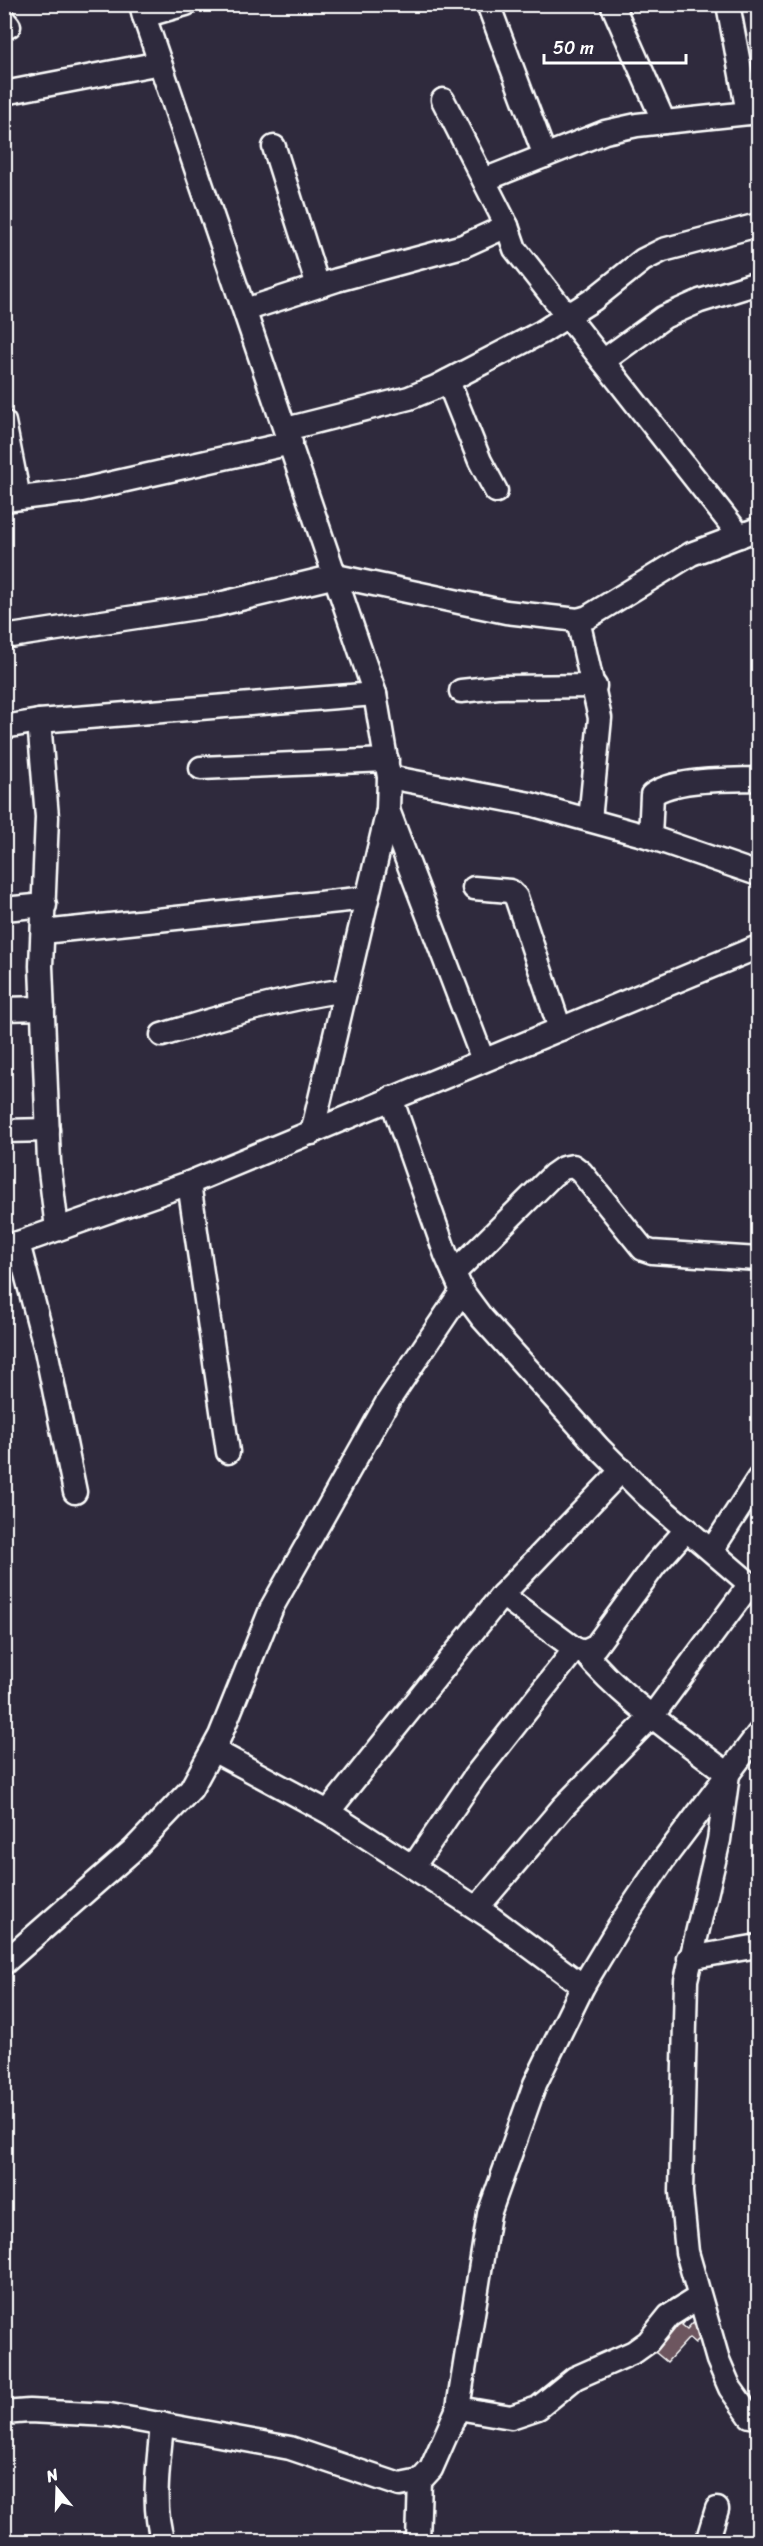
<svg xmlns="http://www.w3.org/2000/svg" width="763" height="2546" viewBox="0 0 763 2546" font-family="Sriracha,sans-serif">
	<rect width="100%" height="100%" fill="#2f2a3d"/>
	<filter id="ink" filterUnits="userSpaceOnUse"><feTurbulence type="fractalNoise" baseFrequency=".0167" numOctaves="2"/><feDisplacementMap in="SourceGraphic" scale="12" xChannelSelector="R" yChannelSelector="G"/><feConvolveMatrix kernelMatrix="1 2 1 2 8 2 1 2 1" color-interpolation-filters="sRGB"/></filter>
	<g filter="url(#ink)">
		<!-- building -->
		<path fill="#6d565e" stroke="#fff" stroke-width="1.5" d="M682 2311 689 2317 682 2325 687 2329 695 2320 707 2331 695 2343 689 2338 667 2362 650 2348Z"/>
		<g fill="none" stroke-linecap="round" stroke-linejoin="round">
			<defs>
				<g id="street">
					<path d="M141 4 144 16 186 4"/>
					<path d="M488 4 545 156"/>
					<path d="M612 4 664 122"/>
					<path d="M728 4 748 113"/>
					<path d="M144 16 375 694 389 777 388 810 312 1133"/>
					<path d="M4 20 9 26"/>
					<path d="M4 93 160 63"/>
					<path d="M443 100 507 226 515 249 740 536"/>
					<path d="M274 147 318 286"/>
					<path d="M484 180 605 132 637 125 758 112"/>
					<path d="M245 310 337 280 463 246 507 226"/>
					<path d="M603 361 664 317 700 301 758 283"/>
					<path d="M448 381 480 461 496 491"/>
					<path d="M4 422 19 498"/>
					<path d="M286 429 409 398 436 387 542 332 594 299 643 260 663 250 758 225"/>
					<path d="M4 500 77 491 291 443"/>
					<path d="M578 620 600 718 590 820"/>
					<path d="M4 637 215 605 336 576 506 612 578 620 588 617 691 554 758 529"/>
					<path d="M461 691 498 687 595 686"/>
					<path d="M39 721 47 817 41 966 49 1162 57 1229"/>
					<path d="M4 727 39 721 375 694"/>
					<path d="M201 768 387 760"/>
					<path d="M389 777 530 804 650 837 758 874"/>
					<path d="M388 810 483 1060"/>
					<path d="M650 837 652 795C674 778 730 780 758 779"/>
					<path d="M474 888 510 891 516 897 560 1029"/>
					<path d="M4 909 45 905"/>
					<path d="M43 932 367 898"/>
					<path d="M4 1009 43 1008"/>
					<path d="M162 1035C223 1016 282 999 346 990"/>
					<path d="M391 1098 446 1255 462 1291 482 1318 599 1448 646 1495 758 1591"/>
					<path d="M4 1131 48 1130"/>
					<path d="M189 1183 228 1452"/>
					<path d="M18 1243 46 1350 75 1492"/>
					<path d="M4 1248 189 1183 758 947"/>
					<path d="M454 1273 553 1175 563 1168 573 1166 581 1172 643 1249 652 1252 758 1259"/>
					<path d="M712 1550 758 1479"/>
					<path d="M502 1595 575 1649 584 1652 595 1647 655 1565 687 1529"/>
					<path d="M584 1652C623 1700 679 1736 728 1774L719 1840 686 1980 681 2192 687 2252 718 2360 730 2388 750 2416"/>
					<path d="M213 1750 328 1812 493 1919 583 1986"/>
					<path d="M328 1812 502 1595 622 1470"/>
					<path d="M413 1867 475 1776 575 1649"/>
					<path d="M477 1908 563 1807 653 1715 750 1584"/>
					<path d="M689 1958 758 1946"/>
					<path d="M4 1963 133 1850 191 1789 220 1736 272 1607 388 1401 462 1291"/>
					<path d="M458 2408 511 2417 538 2408 575 2378 634 2352 648 2342 669 2316 699 2297"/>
					<path d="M4 2413 29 2411 110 2415 290 2448 400 2485 420 2481 431 2469 458 2408 489 2214 535 2084 583 1986 619 1926 664 1859 758 1734"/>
					<path d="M162 2424C159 2462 151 2505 163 2542"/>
					<path d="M418 2542 420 2481"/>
					<path d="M707 2542 717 2509"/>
				</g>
			</defs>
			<!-- street casing -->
			<use href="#street" stroke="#fff" stroke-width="27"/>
			<!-- street -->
			<use href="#street" stroke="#2f2a3d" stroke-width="22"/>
		</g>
	</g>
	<!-- margin -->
	<rect width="763" height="2546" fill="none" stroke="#2f2a3d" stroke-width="24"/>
	<rect x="12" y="12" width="739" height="2522" fill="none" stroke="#fff" stroke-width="2" filter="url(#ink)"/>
	<!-- north arrow -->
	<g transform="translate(57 2489) rotate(341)" stroke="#2f2a3d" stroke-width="4.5" paint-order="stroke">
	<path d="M0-4.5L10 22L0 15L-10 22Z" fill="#ffffff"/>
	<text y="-9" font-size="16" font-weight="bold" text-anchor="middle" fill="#ffffff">N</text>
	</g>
	<!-- scale -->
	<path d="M544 54v9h142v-9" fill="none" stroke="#ffffff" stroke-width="3"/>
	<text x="553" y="54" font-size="18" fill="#ffffff" stroke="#2f2a3d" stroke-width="4.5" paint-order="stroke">50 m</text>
</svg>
